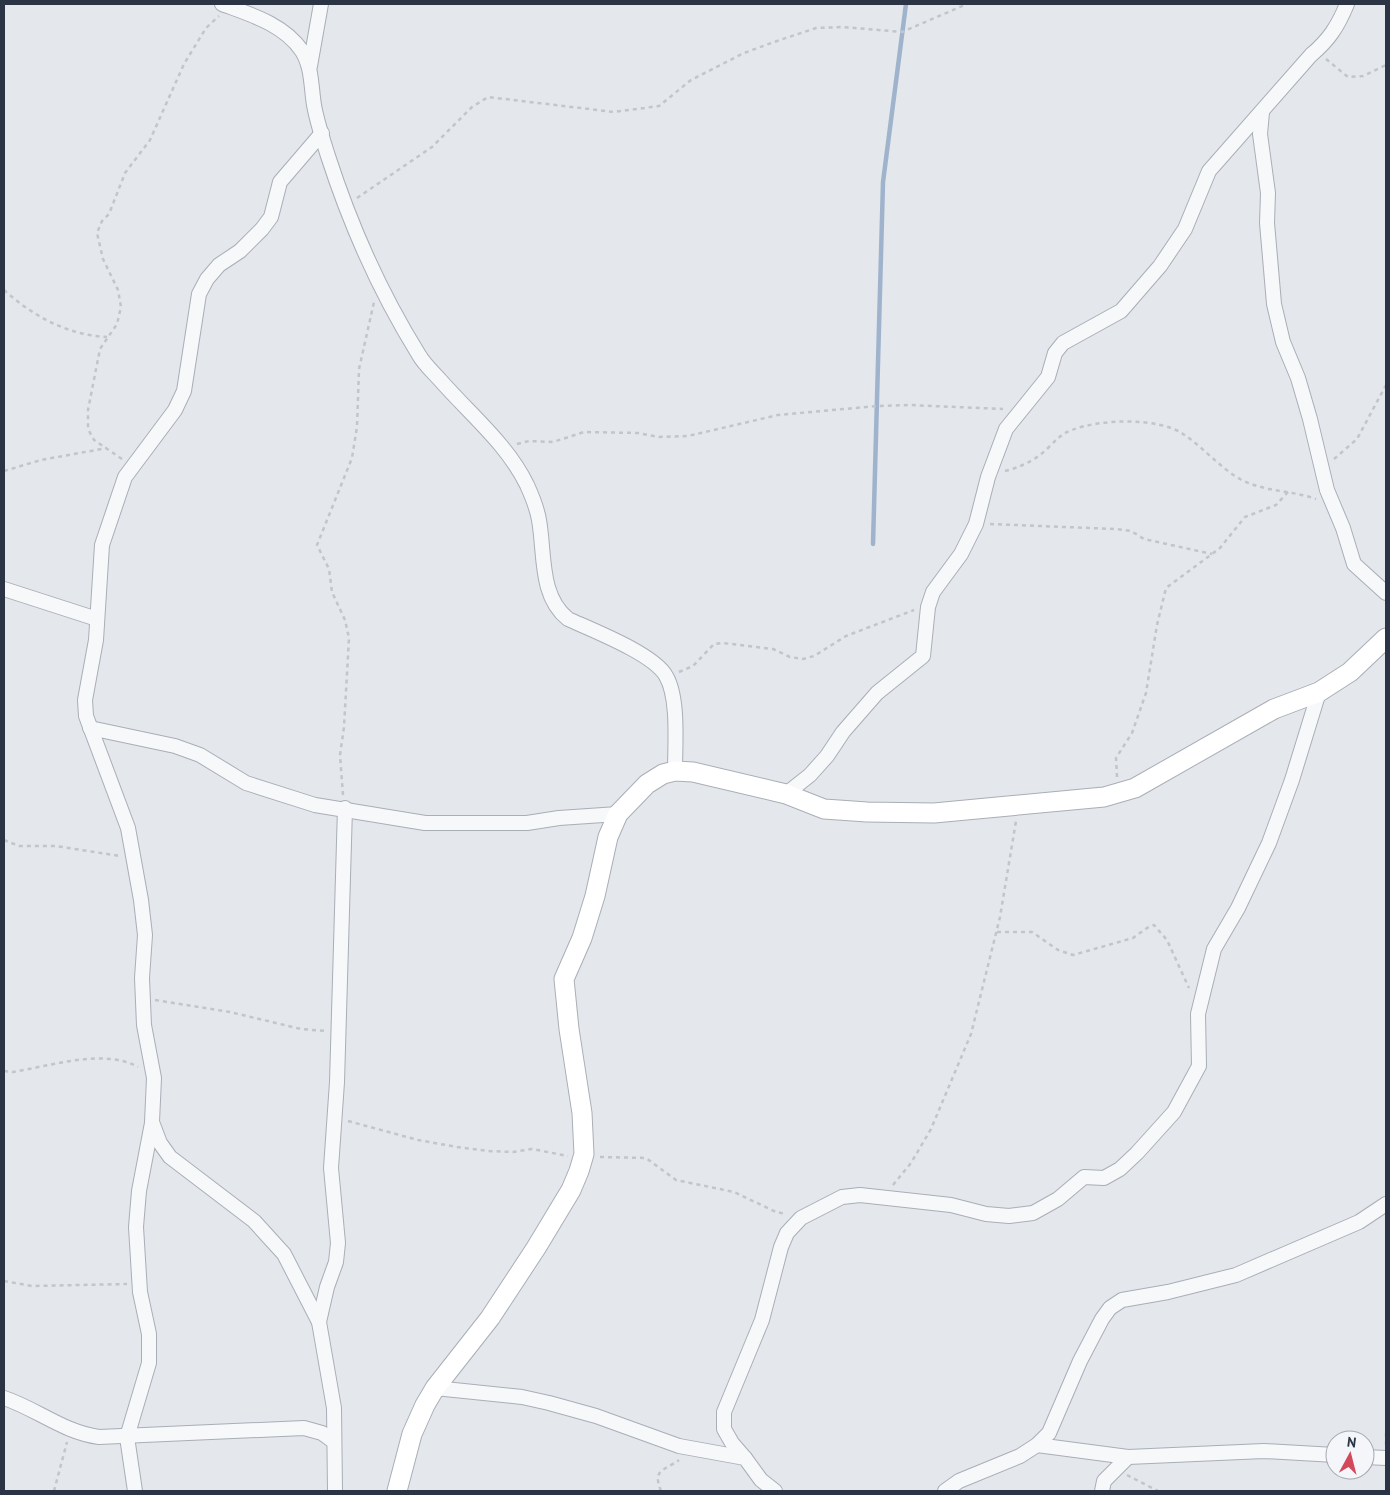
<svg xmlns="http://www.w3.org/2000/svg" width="1390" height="1495" viewBox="0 0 1390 1495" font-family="'PT Sans',sans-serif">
	<rect width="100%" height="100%" fill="#e4e7ec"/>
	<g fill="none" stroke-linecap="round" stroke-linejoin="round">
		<!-- stream -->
		<path stroke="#9fb4cc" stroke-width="4.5" d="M873 544 883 182 906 4"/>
		<defs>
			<g id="street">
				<path d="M222 4C249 14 284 24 302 51 312 67 311 86 314 105 317 122 323 140 328 156 350 224 381 294 419 355 424 364 433 372 441 381 470 414 507 444 527 485 532 496 537 508 539 520 545 553 539 596 568 619 592 630 654 654 666 676 679 698 675 745 675 771"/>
				<path d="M310 66 321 4"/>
				<path d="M1262 112 1260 134 1268 193 1267 223 1271 269 1274 304 1283 342 1298 378 1310 419 1327 490 1343 528 1354 564 1386 593"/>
				<path d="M322 133 280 182 271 217 262 229 240 251 219 265 207 279 199 294 184 391 175 410 125 477 102 545 96 640 85 700 86 716 128 828 141 900 145 935 142 978 144 1025 154 1078 152 1122 160 1143 170 1157 254 1221 284 1254 319 1322 334 1408 335 1491"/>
				<path d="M4 589 97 619"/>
				<path d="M90 728 175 746 200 755 246 783 315 805 425 823H527L559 818 618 814"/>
				<path d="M786 794 810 775 827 756 843 732 877 693 923 656 928 607 933 592 961 554 976 524 988 477 1006 429 1048 377 1055 353 1063 343 1121 311 1160 266 1185 229 1209 171 1311 55C1329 40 1338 26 1347 4"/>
				<path d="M319 1322 327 1287 336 1262 338 1243 331 1168 337 1082 345 808"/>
				<path d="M435 1388 522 1397 549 1403 596 1416 679 1446 745 1458 761 1480 775 1491"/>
				<path d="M4 1398C37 1409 63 1432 99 1437L304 1428 322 1433 333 1441"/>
				<path d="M1037 1445 1128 1457 1264 1451 1335 1455"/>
				<path d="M1365 1457 1386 1458"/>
				<path d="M745 1458 732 1443 724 1429V1412L762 1320 781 1247 787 1233 801 1218 842 1197 860 1195 951 1205 986 1214 1009 1216 1033 1213 1058 1199 1084 1177 1104 1178 1120 1169 1137 1153 1174 1112 1199 1066 1198 1014 1214 949 1238 908 1269 843 1292 780 1319 692"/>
				<path d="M135 1491 127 1437 149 1363V1334L140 1292 136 1227 139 1191 152 1123"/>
				<path d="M945 1491 959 1481 1020 1456 1037 1445 1049 1433 1080 1361 1102 1319 1110 1308 1122 1300 1168 1292 1236 1275 1359 1222 1386 1204"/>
				<path d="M1102 1491 1104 1481 1128 1457"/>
			</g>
			<path id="secondary" d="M397 1491 412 1434 425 1405 435 1388 490 1318 536 1248 571 1190 579 1171 584 1154 582 1113 569 1029 564 979 582 938 595 896 608 837 618 814 647 784 663 774 675 771 693 772 786 794 824 809 867 812 934 813 1104 797 1135 788 1274 709 1319 692 1350 672 1386 638"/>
		</defs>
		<!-- street casing -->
		<use href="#street" stroke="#a9aeb7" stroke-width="16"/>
		<!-- secondary casing -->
		<use href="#secondary" stroke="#a9aeb7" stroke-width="21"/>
		<!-- path -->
		<g stroke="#c2c5cb" stroke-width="2.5" stroke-dasharray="4 4" stroke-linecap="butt">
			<path d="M1326 59 1348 77 1363 76 1386 65"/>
			<path d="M357 198 432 147 472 107 488 97 614 112 659 106 691 80 744 53 774 42 816 28 843 27 902 32 967 4"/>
			<path d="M4 290C33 316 67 335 107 337"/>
			<path d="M517 444 529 441 553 442 584 432 638 433 659 437 688 436 778 415 877 406 909 405 1003 409"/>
			<path d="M122 459 94 440 88 429V410L100 349 117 324 121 307 118 290 103 259 97 233 102 221 109 214 125 173 150 140 184 64 206 28 219 16"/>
			<path d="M1334 459 1357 439 1386 385"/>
			<path d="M4 471 41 460 107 448"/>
			<path d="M1005 471C1021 467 1036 460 1048 448 1056 440 1061 434 1072 430 1100 419 1158 417 1183 434 1203 447 1219 467 1240 479 1264 492 1291 490 1316 499"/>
			<path d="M990 524 1115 529 1131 531 1144 539 1212 554"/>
			<path d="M679 672 693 666 714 644 723 643 773 649 790 657 803 659 814 656 846 636 914 610"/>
			<path d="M1117 777 1116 758 1132 733 1146 693 1157 625 1166 588 1220 548 1245 517 1276 505 1288 492"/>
			<path d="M343 795 340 755 344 727 349 638 345 620 332 592 329 569 317 545 352 458 357 427 359 369 374 302"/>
			<path d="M4 840 19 846H56L120 856"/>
			<path d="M997 932H1032L1058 950 1073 955 1133 938 1147 928 1154 925 1167 940 1189 988"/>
			<path d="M155 1000 230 1012 301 1029 326 1031"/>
			<path d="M4 1071 13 1072C50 1066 104 1048 138 1067"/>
			<path d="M348 1121 418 1140 457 1147 489 1151 513 1152 532 1149 568 1156"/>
			<path d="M600 1157 646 1158 676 1180 734 1192 776 1212 786 1214"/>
			<path d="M893 1185 911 1163 931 1129 971 1034 1000 917 1016 821"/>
			<path d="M4 1281 32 1286 127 1284"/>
			<path d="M1386 1445V1432"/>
			<path d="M1127 1475 1158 1491"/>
			<path d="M54 1491 67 1442"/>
			<path d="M661 1491C652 1469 664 1471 679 1460"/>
		</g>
		<!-- street -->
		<use href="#street" stroke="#f7f8fa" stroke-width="14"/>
		<!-- secondary -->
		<use href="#secondary" stroke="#fff" stroke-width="19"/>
	</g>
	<!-- border -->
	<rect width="1390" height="1495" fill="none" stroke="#2b3445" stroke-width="10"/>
	<!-- north arrow -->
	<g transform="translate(1350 1455) rotate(7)"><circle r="24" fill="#f4f6f9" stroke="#a4a8b1"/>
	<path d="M0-4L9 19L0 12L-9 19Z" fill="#d1495b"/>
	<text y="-8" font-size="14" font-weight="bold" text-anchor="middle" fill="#2b3445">N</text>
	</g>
</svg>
